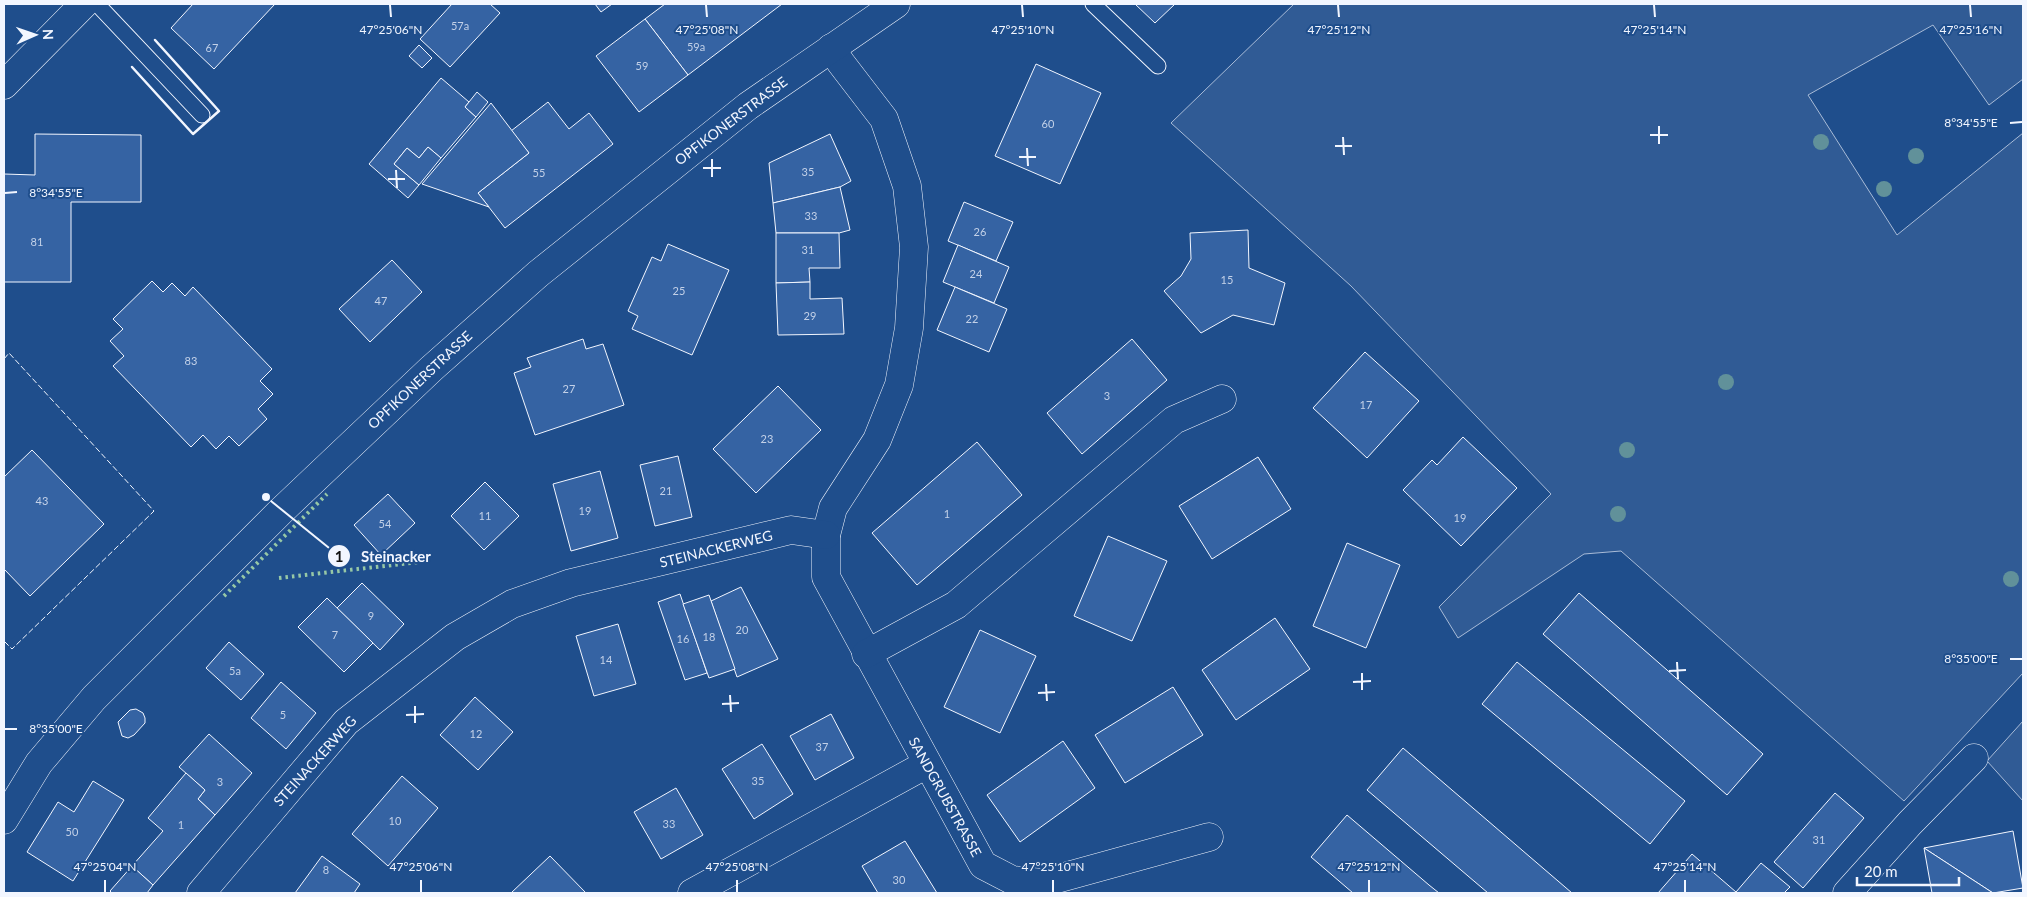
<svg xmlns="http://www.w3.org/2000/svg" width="2027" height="897" viewBox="0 0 2027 897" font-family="Lato,sans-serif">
	<rect width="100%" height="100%" fill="#1f4e8c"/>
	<!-- built -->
	<g fill="#305b95" stroke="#a8bbd7">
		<path d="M1294 4H2023V79L1989 105 1933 25 1808 95 1897 235 2023 133V673L1904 801 1621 551 1584 554 1458 638 1439 607 1551 494 1351 286 1171 123Z"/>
		<path d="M2023 721V801L1987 761Z"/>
	</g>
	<!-- building -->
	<g fill="#3563a3" stroke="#f2f6ff">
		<path d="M193 4H275L214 69 171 28Z"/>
		<path d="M452 4H490L500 13 450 67 420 39Z"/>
		<path d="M595 4H612L601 12Z"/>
		<path d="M665 4H782L688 75 645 19Z"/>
		<path d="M1135 4H1175L1155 23Z"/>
		<path d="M645 19 688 75 639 112 596 56Z"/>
		<path d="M419 45 432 58 422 68 409 56Z"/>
		<path d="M1036 64 1101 93 1060 184 995 156Z"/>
		<path d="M441 78 469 102 465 107 476 117 441 158 428 147 419 158 407 148 394 164 419 185 408 198 369 164Z"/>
		<path d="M477 92 488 102 476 117 465 107Z"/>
		<path d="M548 102 569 129 589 113 613 144 505 228 478 193 529 153 511 131Z"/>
		<path d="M491 103 529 153 478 193 489 207 422 184Z"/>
		<path d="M35 134 141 135V202H71V282H4V174L35 175Z"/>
		<path d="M830 134 851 181 840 187 773 203 769 163Z"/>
		<path d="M428 147 441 158 419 185 394 164 407 148 419 158Z"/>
		<path d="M840 187 850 230 839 233H776L773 203Z"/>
		<path d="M964 202 1013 222 996 261 948 241Z"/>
		<path d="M1248 230 1249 268 1285 283 1274 325 1233 315 1201 333 1164 291 1181 276 1191 259 1190 233Z"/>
		<path d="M776 233H839L840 268H809L810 282 776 283Z"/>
		<path d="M668 244 729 270 692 355 632 329 638 316 628 311 652 257 661 261Z"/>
		<path d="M958 245 1009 267 994 303 943 282Z"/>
		<path d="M392 260 422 292 370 342 339 309Z"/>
		<path d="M152 281 163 292 172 283 185 296 193 287 272 369 260 381 273 394 258 409 267 419 239 446 229 436 216 449 203 435 191 447 113 366 124 356 110 341 123 329 113 319Z"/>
		<path d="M810 282V299L842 298 844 334 778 335 776 283Z"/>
		<path d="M955 287 1007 309 989 352 937 330Z"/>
		<path d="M583 339 586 349 603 344 624 405 535 435 514 373 531 367 527 358Z"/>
		<path d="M1132 339 1167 380 1082 454 1047 413Z"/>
		<path d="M1365 352 1419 401 1367 458 1313 408Z"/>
		<path d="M778 386 821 430 756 493 713 449Z"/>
		<path d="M1463 437 1517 488 1461 546 1403 490 1432 460 1437 465Z"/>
		<path d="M977 442 1022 495 917 585 872 533Z"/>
		<path d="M32 450 104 524 30 596 4 569V477Z"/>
		<path d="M678 456 692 517 655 526 640 465Z"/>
		<path d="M1258 457 1291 509 1212 559 1179 506Z"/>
		<path d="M600 471 618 538 571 551 553 484Z"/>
		<path d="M485 482 519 516 484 550 451 516Z"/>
		<path d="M388 494 415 523 381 555 354 525Z"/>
		<path d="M1108 536 1167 561 1132 641 1074 616Z"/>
		<path d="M1347 543 1400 565 1366 648 1313 626Z"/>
		<path d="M362 583 404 624 380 650 337 608Z"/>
		<path d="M741 587 778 659 737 677 711 601Z"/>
		<path d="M1579 593 1763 754 1727 795 1543 634Z"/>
		<path d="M680 594 707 673 685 680 658 602Z"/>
		<path d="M709 595 735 669 709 678 683 604Z"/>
		<path d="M327 598 373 643 344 672 298 627Z"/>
		<path d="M1275 618 1310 669 1236 720 1202 670Z"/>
		<path d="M618 624 636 684 594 696 576 636Z"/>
		<path d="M980 630 1036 656 1000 733 944 707Z"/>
		<path d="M229 642 264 674 241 700 206 668Z"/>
		<path d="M1517 662 1685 801 1650 844 1482 704Z"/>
		<path d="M281 682 316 713 286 749 251 718Z"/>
		<path d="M1173 687 1203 735 1125 783 1095 735Z"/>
		<path d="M475 697 513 732 478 770 440 735Z"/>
		<path d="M136 709 143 713 145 718V723L134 735 128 738 122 736 118 722 130 710Z"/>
		<path d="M831 714 854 758 815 780 790 736Z"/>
		<path d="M209 734 252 773 215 815 198 799 205 790 179 767Z"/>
		<path d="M1063 741 1095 788 1020 842 987 795Z"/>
		<path d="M762 744 793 794 754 819 722 769Z"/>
		<path d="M1403 748 1572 893H1488L1367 790Z"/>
		<path d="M186 773 205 790 198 799 215 815 153 885 132 866 163 831 148 818Z"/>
		<path d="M402 776 438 808 388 866 352 834Z"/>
		<path d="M93 781 124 800 73 881 27 852 58 802 74 812Z"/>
		<path d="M676 788 703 835 661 859 634 812Z"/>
		<path d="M1835 793 1864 818 1803 888 1774 862Z"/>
		<path d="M1347 815 1429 885 1439 893H1353L1311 857Z"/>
		<path d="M2013 831 2023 888 1993 893 1924 848Z"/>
		<path d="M905 841 937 893H878L862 866Z"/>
		<path d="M1924 848 1993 893H1932Z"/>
		<path d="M1692 854 1736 892 1761 863 1790 887 1784 893H1658Z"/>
		<path d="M322 856 360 884 354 893H295Z"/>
		<path d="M550 856 586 893H511Z"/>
		<path d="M132 866 153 885 147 893H112L110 891Z"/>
	</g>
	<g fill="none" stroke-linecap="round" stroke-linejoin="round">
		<defs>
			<g id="lane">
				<path d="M97 4 202 115"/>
				<path d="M1093 4 1158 66"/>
			</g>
			<g id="street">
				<path d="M831 48 841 63 884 119 907 186 914 247 909 328 899 385 877 440 833 508 826 535V577L983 865 1012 880 1042 883 1209 837"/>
				<path d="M4 85 84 4"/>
				<path d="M866 654 956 605 1174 420 1222 399"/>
				<path d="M201 893 346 722 455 637 512 604 571 583 791 530 826 535"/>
				<path d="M692 893 927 764"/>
				<path d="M1847 893 1910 823 1974 758"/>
			</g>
			<path id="secondary" d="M4 820 39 763 94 698 280 512 431 369 538 274 748 106 896 4"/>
		</defs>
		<!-- lane casing -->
		<use href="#lane" stroke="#f2f6ff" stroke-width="17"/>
		<!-- street casing -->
		<use href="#street" stroke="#f2f6ff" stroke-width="29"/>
		<!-- secondary casing -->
		<use href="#secondary" stroke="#f2f6ff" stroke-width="29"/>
		<!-- lane -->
		<use href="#lane" stroke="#1f4e8c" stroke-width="15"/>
		<!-- street -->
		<use href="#street" stroke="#1f4e8c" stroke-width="28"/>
		<!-- secondary -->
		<use href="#secondary" stroke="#1f4e8c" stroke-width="28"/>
		<!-- hedge -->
		<g stroke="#97c8a6" stroke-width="4" stroke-dasharray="2.5 4" stroke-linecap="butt">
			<path d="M279 578 419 562"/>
			<path d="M224 596 327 494"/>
		</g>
		<!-- fence -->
		<path stroke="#f2f6ff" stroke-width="1" stroke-dasharray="6 2.5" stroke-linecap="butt" d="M4 359 9 353 154 511 12 649 4 641"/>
		<!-- wall -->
		<path stroke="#f2f6ff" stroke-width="2.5" d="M132 67 193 134 219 111 155 40"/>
	</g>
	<!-- trees -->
	<g fill="#61919a">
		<circle cx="1821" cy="142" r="8"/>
		<circle cx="1916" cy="156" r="8"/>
		<circle cx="1884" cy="189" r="8"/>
		<circle cx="1726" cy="382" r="8"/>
		<circle cx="1627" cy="450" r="8"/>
		<circle cx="1618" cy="514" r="8"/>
		<circle cx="2011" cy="579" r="8"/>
	</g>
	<!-- ticks -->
	<path fill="none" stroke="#f2f6ff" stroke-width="2" d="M390 5 391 17M706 5 707 17M1022 5 1023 17M1338 5 1339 17M1654 5 1655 17M1970 5 1971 17M2010 123 2022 122M1659 126V144M1650 135H1668M1343 137 1344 155M1335 146H1352M1027 148 1028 166M1019 157H1036M712 159V177M703 168H721M396 170 397 188M388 179H405M5 193 17 192M2010 659H2022M1677 662 1678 679M1669 671 1686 670M1362 673V690M1353 682 1371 681M1046 684 1047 701M1038 693 1055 692M730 695 731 712M722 704 739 703M415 706V723M406 715 424 714M5 729H17M105 880V892M421 880V892M737 880V892M1053 880V892M1369 880V892M1685 880V892"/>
	<g text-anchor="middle" stroke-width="4" stroke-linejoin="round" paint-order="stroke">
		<!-- number labels -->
		<g font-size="11" fill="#c3d1e8">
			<text x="460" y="30">57a</text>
			<text x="696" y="51">59a</text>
			<text x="212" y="52">67</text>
			<text x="642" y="70">59</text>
			<text x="1048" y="128">60</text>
			<text x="808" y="176">35</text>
			<text x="539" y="177">55</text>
			<text x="811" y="220">33</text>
			<text x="980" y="236">26</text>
			<text x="37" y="246">81</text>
			<text x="808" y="254">31</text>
			<text x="976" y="278">24</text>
			<text x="1227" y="284">15</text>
			<text x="679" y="295">25</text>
			<text x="381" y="305">47</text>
			<text x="810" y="320">29</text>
			<text x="972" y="323">22</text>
			<text x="191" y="365">83</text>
			<text x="569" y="393">27</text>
			<text x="1107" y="400">3</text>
			<text x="1366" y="409">17</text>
			<text x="767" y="443">23</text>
			<text x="666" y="495">21</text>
			<text x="42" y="505">43</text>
			<text x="585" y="515">19</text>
			<text x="947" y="518">1</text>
			<text x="485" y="520">11</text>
			<text x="1460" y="522">19</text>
			<text x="385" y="528">54</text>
			<text x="371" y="620">9</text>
			<text x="742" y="634">20</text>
			<text x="335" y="639">7</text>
			<text x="709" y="641">18</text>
			<text x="683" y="643">16</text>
			<text x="606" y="664">14</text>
			<text x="235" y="675">5a</text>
			<text x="283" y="719">5</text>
			<text x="476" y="738">12</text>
			<text x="822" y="751">37</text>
			<text x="758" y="785">35</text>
			<text x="220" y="786">3</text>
			<text x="395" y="825">10</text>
			<text x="669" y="828">33</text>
			<text x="181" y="829">1</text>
			<text x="72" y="836">50</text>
			<text x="1819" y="844">31</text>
			<text x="326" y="874">8</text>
			<text x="899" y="884">30</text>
		</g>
		<!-- street labels -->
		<g font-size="14" fill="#f2f6ff" stroke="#1f4e8c">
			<text transform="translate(731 121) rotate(-37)" y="5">OPFIKONERSTRASSE</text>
			<text transform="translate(420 380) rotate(-43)" y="5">OPFIKONERSTRASSE</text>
			<text transform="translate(716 549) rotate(-14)" y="5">STEINACKERWEG</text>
			<text transform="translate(315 761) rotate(-48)" y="5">STEINACKERWEG</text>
			<text transform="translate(945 797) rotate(61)" y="5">SANDGRUBSTRASSE</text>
		</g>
	</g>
	<g font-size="12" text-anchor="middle" fill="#f2f6ff" stroke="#1f4e8c" stroke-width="4" stroke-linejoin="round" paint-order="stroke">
		<text x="391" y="34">47°25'06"N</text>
		<text x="707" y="34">47°25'08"N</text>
		<text x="1023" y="34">47°25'10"N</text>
		<text x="1339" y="34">47°25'12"N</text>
		<text x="1655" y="34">47°25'14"N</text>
		<text x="1971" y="34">47°25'16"N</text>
		<text x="1971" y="127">8°34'55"E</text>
		<text x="56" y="197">8°34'55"E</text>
		<text x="1971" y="663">8°35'00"E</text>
		<text x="56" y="733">8°35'00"E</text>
		<text x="105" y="871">47°25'04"N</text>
		<text x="421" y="871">47°25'06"N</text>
		<text x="737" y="871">47°25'08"N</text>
		<text x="1053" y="871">47°25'10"N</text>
		<text x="1369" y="871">47°25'12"N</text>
		<text x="1685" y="871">47°25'14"N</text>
	</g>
	<!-- callouts -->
	<path fill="none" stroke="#f2f6ff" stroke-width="2" d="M266 497L339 556"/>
	<g fill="#f2f6ff" stroke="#1f4e8c" stroke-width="2">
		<circle cx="266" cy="497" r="5"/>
		<circle cx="339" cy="556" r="12"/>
	</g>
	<g font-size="15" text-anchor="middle" font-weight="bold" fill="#111">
		<text x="339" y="562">1</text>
	</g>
	<g font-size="15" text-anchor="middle" font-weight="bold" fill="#f2f6ff" stroke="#1f4e8c" stroke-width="4" stroke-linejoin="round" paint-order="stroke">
		<text x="396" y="562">Steinacker</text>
	</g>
	<!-- border -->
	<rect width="2027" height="897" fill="none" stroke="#f2f6ff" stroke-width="10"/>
	<!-- north arrow -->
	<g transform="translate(35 35) rotate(88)" stroke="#1f4e8c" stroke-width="4" paint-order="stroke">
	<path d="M0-4L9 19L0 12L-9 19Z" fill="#f2f6ff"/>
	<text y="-8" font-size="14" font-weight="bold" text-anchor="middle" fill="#f2f6ff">N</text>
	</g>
	<!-- scale -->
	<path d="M1857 877v8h102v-8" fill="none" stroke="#f2f6ff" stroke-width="2.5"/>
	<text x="1864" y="877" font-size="15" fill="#f2f6ff" stroke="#1f4e8c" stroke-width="4" paint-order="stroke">20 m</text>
</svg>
